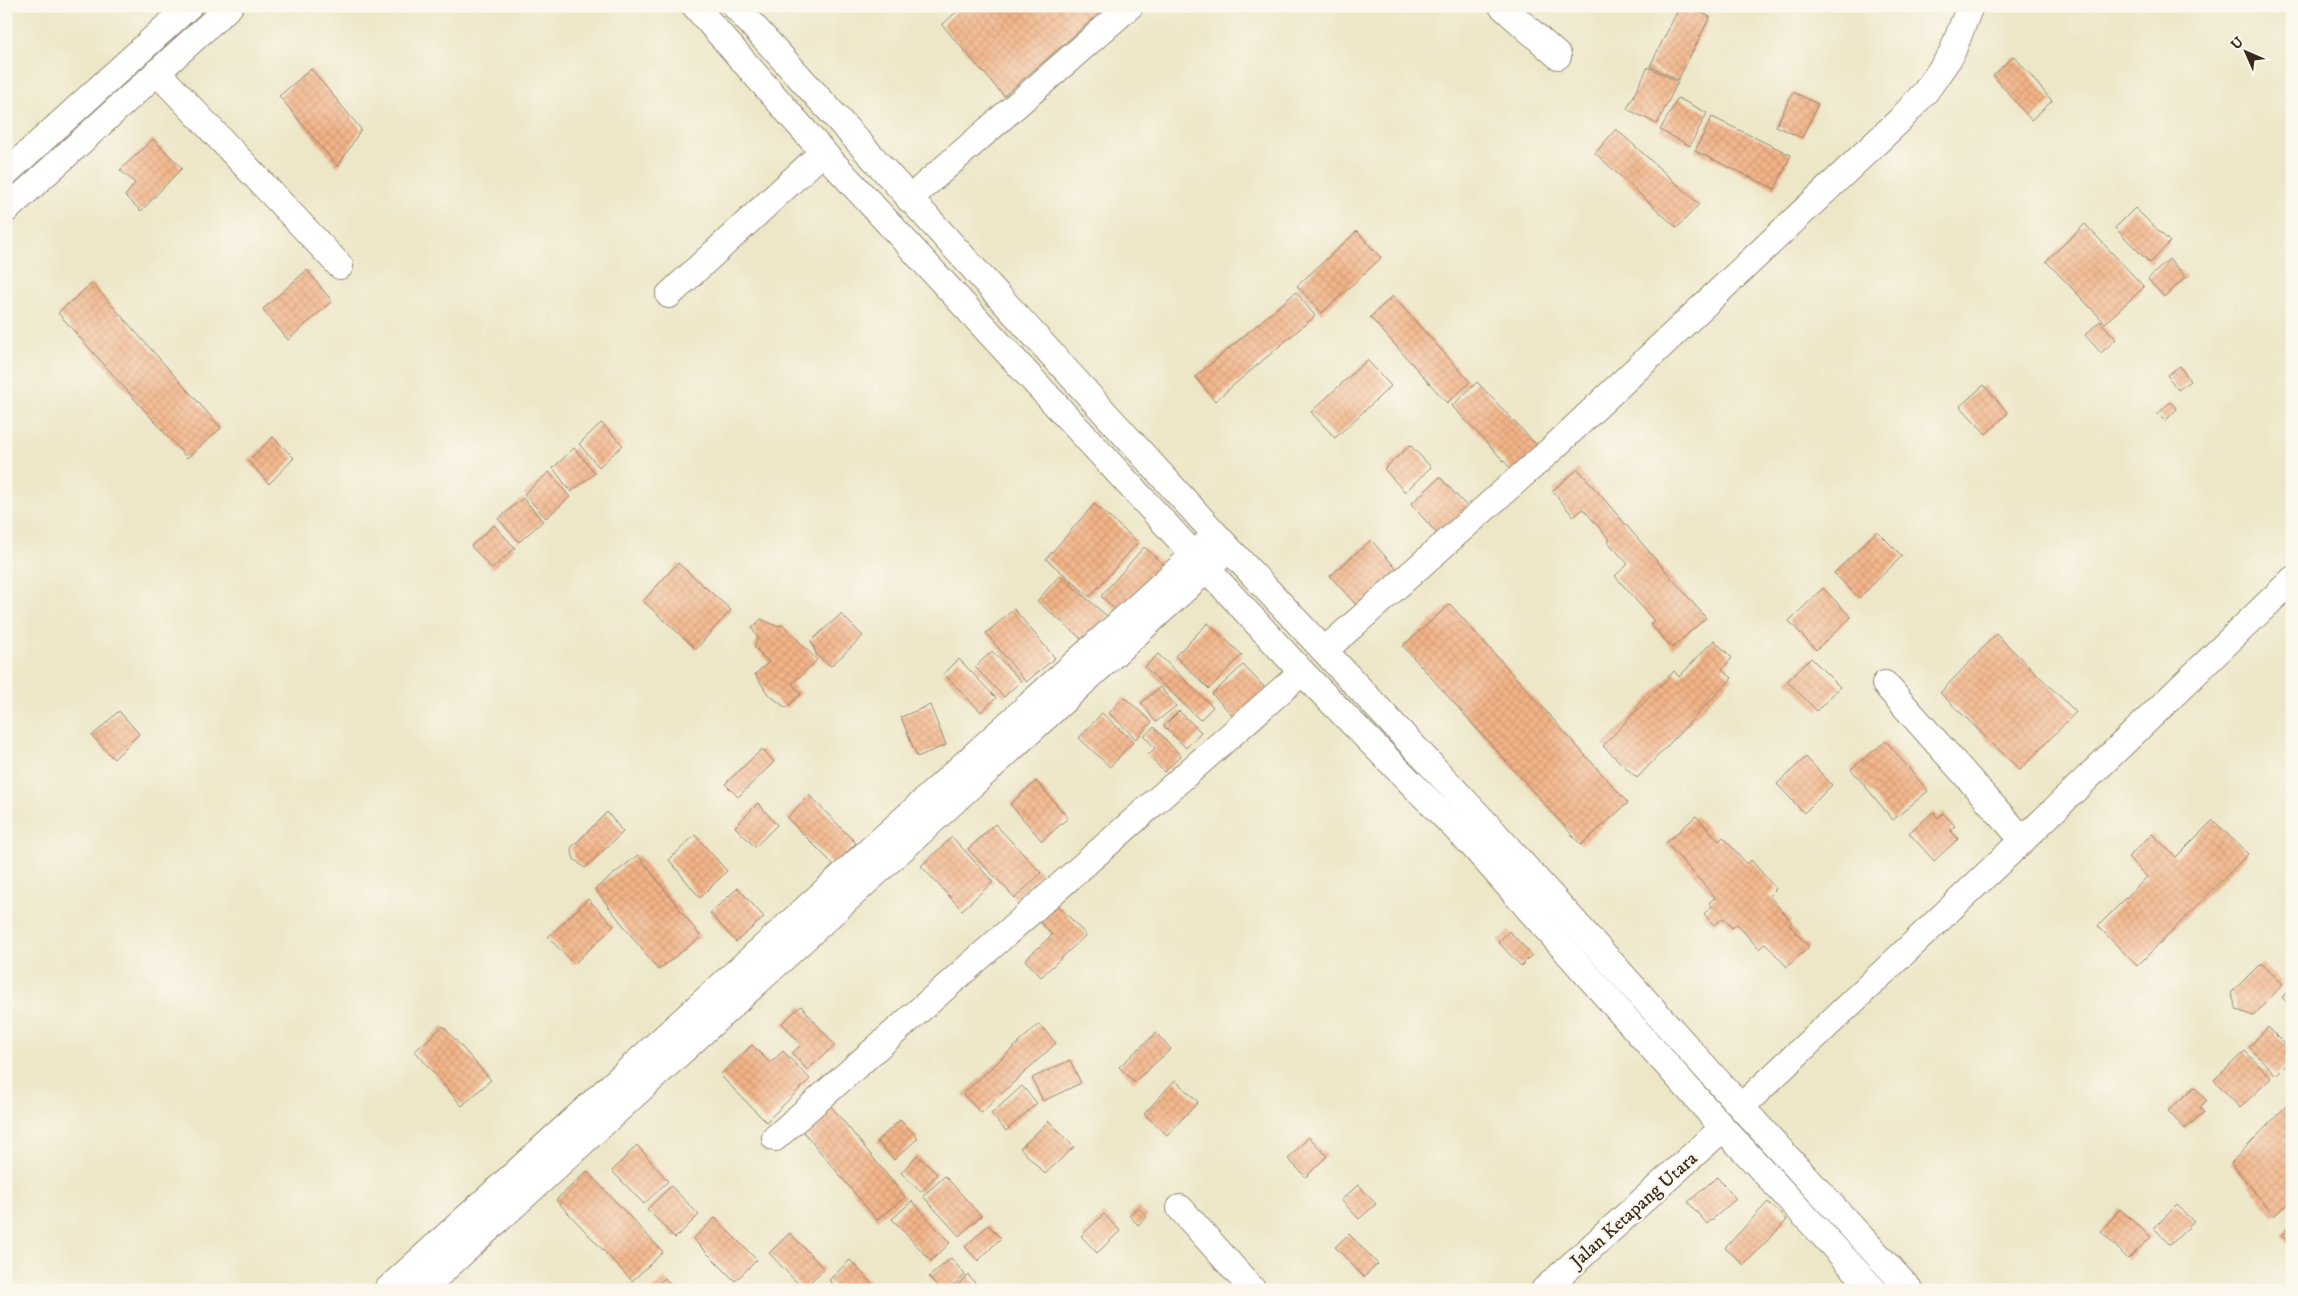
<svg xmlns="http://www.w3.org/2000/svg" width="2298" height="1296" viewBox="0 0 2298 1296" font-family="'IM FELL DW Pica',serif">
	<defs>
		<pattern id="building-cross-hatch" width="8" height="8" patternUnits="userSpaceOnUse" patternTransform="scale(1.25)"><rect width="8" height="8" fill="#f3b488"/><path d="M0 0l8 8M0 8l8-8" fill="none" stroke="#d19b75"/></pattern>
	</defs>
	<rect width="100%" height="100%" fill="#fbf7ec"/>
	<filter id="ink" filterUnits="userSpaceOnUse"><feTurbulence type="fractalNoise" baseFrequency=".02" numOctaves="2"/><feDisplacementMap in="SourceGraphic" scale="10" xChannelSelector="R" yChannelSelector="G"/><feConvolveMatrix kernelMatrix="1 2 1 2 8 2 1 2 1" color-interpolation-filters="sRGB"/></filter>
	<filter id="wash" filterUnits="userSpaceOnUse"><feTurbulence type="fractalNoise" baseFrequency=".0096" numOctaves="4" result="noise"/><feDisplacementMap in="SourceGraphic" scale="20" xChannelSelector="R" yChannelSelector="G"/><feGaussianBlur stdDeviation="1.12" result="paint"/><feColorMatrix in="noise" values="0 0 0 0 0 0 0 0 0 0 0 0 0 0 0 0 0 1.4 0 .05"/><feComposite in="paint" operator="in"/></filter>
	<g filter="url(#wash)">
		<rect width="100%" height="100%" fill="#ede6c7"/>
		<g id="blocks">
			<!-- building -->
			<g fill="url(#building-cross-hatch)">
				<path d="M963 6H1108L1004 96 942 25Z"/>
				<path d="M1680 6H1688L1710 17 1678 80 1650 66Z"/>
				<path d="M2014 56 2052 101 2031 120 1993 75Z"/>
				<path d="M1648 67 1678 82 1657 124 1627 109Z"/>
				<path d="M311 69 361 129 338 167 279 96Z"/>
				<path d="M1793 92 1818 104 1802 138 1776 126Z"/>
				<path d="M1678 98 1707 113 1690 146 1660 130Z"/>
				<path d="M1712 117 1791 155 1775 189 1695 151Z"/>
				<path d="M1616 129 1699 204 1677 228 1595 153Z"/>
				<path d="M153 139 182 168 141 211 125 196 135 183 120 170Z"/>
				<path d="M2135 208 2170 242 2150 263 2115 228Z"/>
				<path d="M2085 224 2144 287 2105 323 2046 261Z"/>
				<path d="M1357 231 1381 258 1322 313 1297 286Z"/>
				<path d="M2169 259 2186 277 2164 297 2148 279Z"/>
				<path d="M307 270 332 301 288 340 263 309Z"/>
				<path d="M92 283 221 428 187 458 58 313Z"/>
				<path d="M1296 292 1315 316 1215 401 1195 377Z"/>
				<path d="M1393 296 1470 382 1447 403 1370 317Z"/>
				<path d="M2100 321 2116 339 2101 353 2085 335Z"/>
				<path d="M1367 360 1391 386 1335 438 1311 412Z"/>
				<path d="M2180 366 2190 381 2178 390 2167 375Z"/>
				<path d="M1477 382 1542 451 1517 475 1452 406Z"/>
				<path d="M1984 385 2008 413 1986 434 1960 406Z"/>
				<path d="M2170 402 2177 409 2165 421 2158 414Z"/>
				<path d="M601 423 623 445 599 467 579 444Z"/>
				<path d="M273 437 294 458 269 484 248 461Z"/>
				<path d="M1410 445 1431 467 1405 492 1384 469Z"/>
				<path d="M574 448 595 473 571 492 553 468Z"/>
				<path d="M1578 469 1706 618 1672 648 1650 624 1654 621 1615 576 1628 564 1608 542 1610 540 1583 509 1574 517 1552 491Z"/>
				<path d="M549 472 570 497 546 518 524 494Z"/>
				<path d="M1440 477 1469 509 1440 537 1411 504Z"/>
				<path d="M523 498 543 521 519 542 498 519Z"/>
				<path d="M1094 504 1138 542 1090 597 1046 559Z"/>
				<path d="M494 525 515 548 492 569 471 546Z"/>
				<path d="M1877 531 1902 556 1859 598 1834 573Z"/>
				<path d="M1371 540 1399 572 1359 608 1330 576Z"/>
				<path d="M1144 547 1164 565 1120 614 1101 596Z"/>
				<path d="M678 563 731 610 696 649 643 601Z"/>
				<path d="M1060 575 1107 616 1085 642 1037 601Z"/>
				<path d="M1823 588 1851 617 1816 650 1789 621Z"/>
				<path d="M1450 604 1628 803 1581 845 1403 646Z"/>
				<path d="M1014 609 1055 658 1026 682 986 633Z"/>
				<path d="M841 614 863 636 831 666 817 656 811 641Z"/>
				<path d="M761 619 776 626 783 625 817 660 792 684 801 694 786 708 768 694 755 674 769 662 754 647 758 639 752 628Z"/>
				<path d="M1208 623 1242 655 1209 689 1175 656Z"/>
				<path d="M1996 634 2076 712 2020 770 1940 693Z"/>
				<path d="M1714 640 1732 658 1722 669 1732 678 1637 778 1603 746 1674 671 1679 677Z"/>
				<path d="M992 651 1021 681 1004 697 975 667Z"/>
				<path d="M1158 654 1213 707 1200 720 1145 667Z"/>
				<path d="M1811 658 1840 687 1817 711 1787 681Z"/>
				<path d="M959 659 996 698 981 712 944 674Z"/>
				<path d="M1243 665 1269 692 1238 721 1212 694Z"/>
				<path d="M1160 687 1176 706 1156 722 1141 703Z"/>
				<path d="M1124 697 1152 722 1136 739 1109 713Z"/>
				<path d="M930 705 946 745 917 757 901 717Z"/>
				<path d="M119 711 139 734 114 759 92 736Z"/>
				<path d="M1179 711 1201 732 1186 748 1164 726Z"/>
				<path d="M1102 713 1133 742 1110 767 1079 738Z"/>
				<path d="M1154 727 1181 756 1164 772 1148 755 1155 748 1144 736Z"/>
				<path d="M1886 741 1928 791 1893 820 1851 769Z"/>
				<path d="M762 749 774 762 738 797 725 784Z"/>
				<path d="M1806 757 1832 785 1804 813 1777 784Z"/>
				<path d="M1036 781 1068 818 1042 841 1010 804Z"/>
				<path d="M809 795 856 843 834 865 787 818Z"/>
				<path d="M758 803 777 825 755 847 735 827Z"/>
				<path d="M607 812 623 832 585 868 574 859 571 848Z"/>
				<path d="M1933 812 1938 818 1943 813 1955 826 1950 830 1958 839 1934 861 1909 833Z"/>
				<path d="M1696 816 1719 841 1723 837 1747 864 1751 860 1776 889 1769 896 1792 922 1789 925 1809 947 1787 967 1765 943 1759 949 1737 924 1732 928 1723 918 1714 925 1704 914 1712 906 1709 903 1715 897 1666 843Z"/>
				<path d="M2213 820 2248 854 2137 966 2098 926 2147 877 2128 857 2152 834 2176 857Z"/>
				<path d="M995 824 1041 873 1015 898 968 849Z"/>
				<path d="M695 835 727 871 700 898 669 860Z"/>
				<path d="M952 837 993 882 962 910 921 866Z"/>
				<path d="M638 855 701 937 658 970 595 889Z"/>
				<path d="M738 888 764 917 736 942 710 913Z"/>
				<path d="M588 899 614 926 574 964 548 937Z"/>
				<path d="M1056 903 1086 935 1041 977 1025 960 1052 935 1038 920Z"/>
				<path d="M1509 931 1532 955 1521 966 1498 942Z"/>
				<path d="M2261 963 2283 984 2253 1016 2237 1010 2231 993Z"/>
				<path d="M2292 988V1008L2282 997Z"/>
				<path d="M801 1006 835 1045 807 1070 792 1053 801 1045 782 1023Z"/>
				<path d="M1039 1024 1056 1043 981 1113 963 1094Z"/>
				<path d="M443 1026 491 1080 462 1106 415 1051Z"/>
				<path d="M2268 1027 2292 1051V1059L2276 1075 2249 1047Z"/>
				<path d="M1156 1033 1171 1049 1134 1082 1119 1067Z"/>
				<path d="M752 1045 770 1063 783 1051 810 1079 766 1122 720 1075Z"/>
				<path d="M2245 1051 2271 1078 2240 1108 2214 1080Z"/>
				<path d="M1070 1060 1081 1083 1043 1101 1032 1078Z"/>
				<path d="M1175 1080 1198 1102 1167 1135 1144 1114Z"/>
				<path d="M1022 1086 1037 1103 1006 1131 991 1114Z"/>
				<path d="M2194 1087 2207 1101 2200 1108 2204 1112 2185 1129 2168 1111Z"/>
				<path d="M2289 1103 2292 1107V1200L2274 1216 2231 1163Z"/>
				<path d="M831 1106 905 1197 877 1220 802 1130Z"/>
				<path d="M900 1120 918 1138 894 1160 877 1141Z"/>
				<path d="M1049 1121 1074 1147 1045 1174 1020 1148Z"/>
				<path d="M1309 1137 1327 1156 1306 1177 1288 1159Z"/>
				<path d="M637 1145 668 1181 644 1204 612 1171Z"/>
				<path d="M917 1155 937 1174 921 1192 901 1173Z"/>
				<path d="M587 1171 663 1252 632 1281 556 1200Z"/>
				<path d="M945 1176 981 1216 959 1236 923 1196Z"/>
				<path d="M1717 1177 1736 1199 1707 1224 1688 1202Z"/>
				<path d="M1358 1185 1376 1204 1359 1219 1341 1200Z"/>
				<path d="M671 1186 699 1215 675 1238 647 1209Z"/>
				<path d="M912 1201 950 1243 931 1261 892 1219Z"/>
				<path d="M1768 1202 1787 1220 1744 1265 1725 1248Z"/>
				<path d="M2177 1205 2194 1222 2170 1245 2154 1228Z"/>
				<path d="M1138 1207 1147 1217 1138 1225 1129 1215Z"/>
				<path d="M2120 1209 2151 1237 2128 1259 2101 1231Z"/>
				<path d="M1104 1214 1120 1231 1097 1253 1081 1236Z"/>
				<path d="M715 1218 757 1260 735 1281 693 1239Z"/>
				<path d="M2292 1224V1246L2281 1235Z"/>
				<path d="M988 1225 1001 1238 978 1261 965 1247Z"/>
				<path d="M790 1233 824 1269 803 1289 769 1253Z"/>
				<path d="M1349 1234 1378 1264 1364 1277 1335 1247Z"/>
				<path d="M951 1258 965 1275 948 1290H941L929 1277Z"/>
				<path d="M850 1260 876 1288 875 1290H839L829 1280Z"/>
				<path d="M968 1275 981 1290H952Z"/>
				<path d="M665 1278 675 1290H651Z"/>
			</g>
		</g>
	</g>
	<g filter="url(#ink)">
		<use href="#blocks" fill-opacity="0" stroke="#948872" stroke-width="1"/>
		<g fill="none" stroke-linecap="round" stroke-linejoin="round">
			<defs>
				<g id="minor">
					<path d="M695 6 823 152 1194 555 1302 672 1473 846 1723 1128 1874 1290"/>
					<path d="M735 6 1216 535 1491 829 1741 1107 1910 1290"/>
					<path d="M1502 6 1558 56"/>
					<path d="M157 72 340 266"/>
					<path d="M6 173 189 6"/>
					<path d="M909 199 1130 6"/>
					<path d="M6 210 230 6"/>
					<path d="M669 295 823 152"/>
					<path d="M1325 650 1553 448 1899 121 1926 91 1951 55 1970 6"/>
					<path d="M1885 684 2023 840"/>
					<path d="M1741 1107 2023 840 2292 580"/>
					<path d="M775 1138 1302 672"/>
					<path d="M1180 1208 1253 1290"/>
					<path d="M387 1290 1207 543"/>
					<path d="M422 1290 1219 558"/>
					<path d="M1544 1290 1723 1128"/>
				</g>
			</defs>
			<!-- minor casing -->
			<use href="#minor" stroke="#948872" stroke-width="28"/>
			<!-- minor -->
			<use href="#minor" stroke="#fff" stroke-width="26"/>
		</g>
	</g>
	<g text-anchor="middle" stroke-width="5" stroke-linejoin="round" paint-order="stroke">
		<!-- street labels -->
		<g font-size="19" fill="#3b2a1e" stroke="#fbf7ec">
			<text transform="translate(1633 1209) rotate(-42)" y="7">Jalan Ketapang Utara</text>
		</g>
	</g>
	<!-- margin -->
	<rect width="2298" height="1296" fill="none" stroke="#fbf7ec" stroke-width="25"/>
	<!-- north arrow -->
	<g transform="translate(2246 52) rotate(315)" stroke="#fbf7ec" stroke-width="4" paint-order="stroke">
	<path d="M0-4L9 19L0 12L-9 19Z" fill="#3b2a1e"/>
	<text y="-8" font-size="14" font-weight="bold" text-anchor="middle" fill="#3b2a1e">U</text>
	</g>
</svg>
